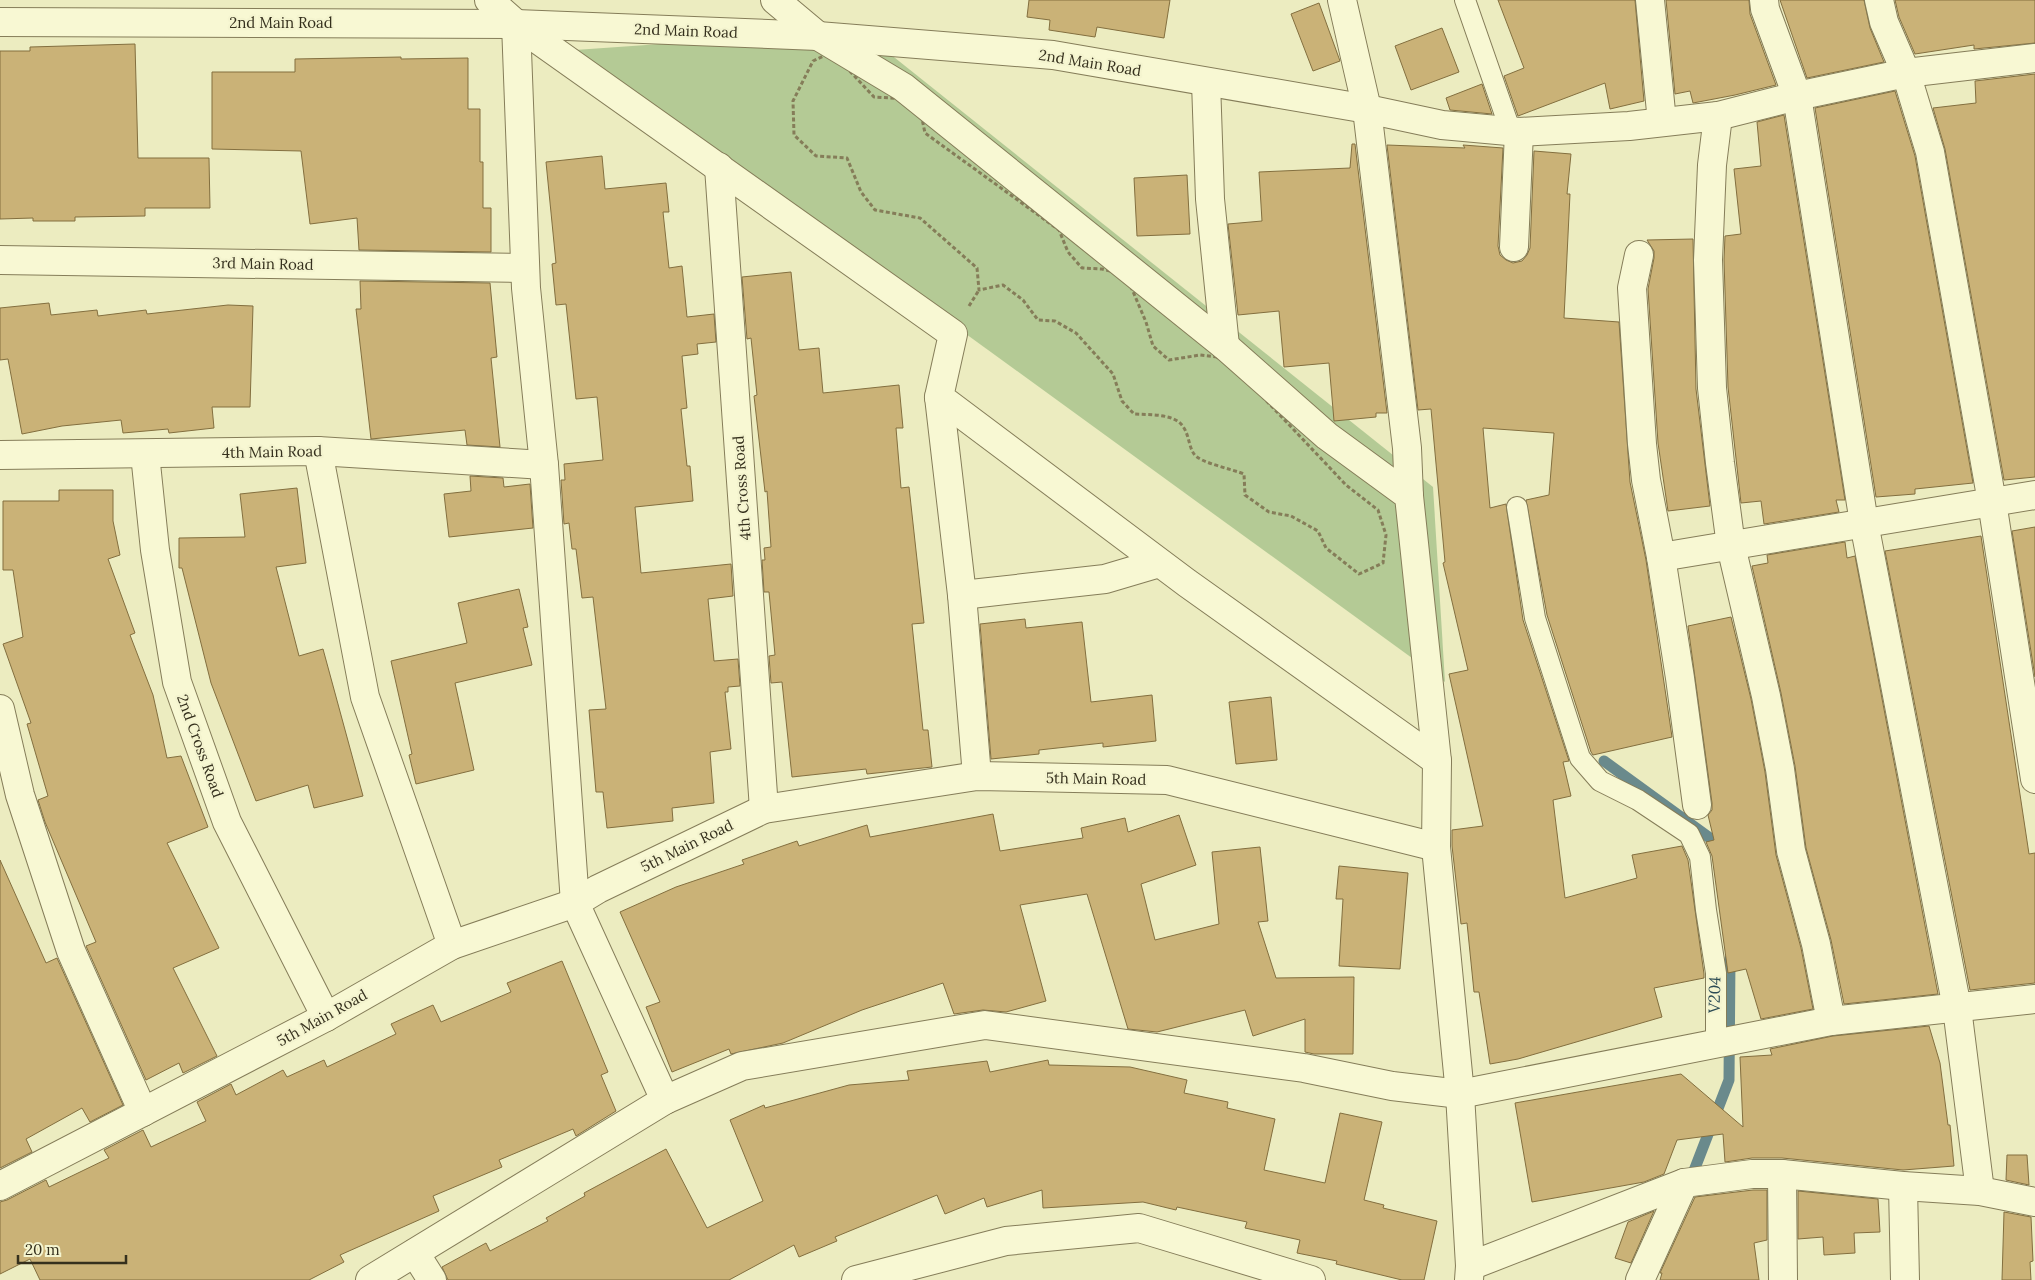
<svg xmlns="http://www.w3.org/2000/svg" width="2035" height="1280" viewBox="0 0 2035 1280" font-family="Lora,serif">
	<rect width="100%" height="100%" fill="#ececc0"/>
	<!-- green -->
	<path fill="#b4ca95" d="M860 30 1433 487 1445 682 575 50Z"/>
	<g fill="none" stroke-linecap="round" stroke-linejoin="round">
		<!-- stream -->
		<g stroke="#6a8a8c" stroke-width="11">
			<path d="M1604 761 1725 849"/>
			<path d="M1690 1181 1729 1080 1730 959"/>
		</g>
	</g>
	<!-- building -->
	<g fill="#cab277" stroke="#836f3f">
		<path d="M1029 0H1170L1164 38 1097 27 1095 37 1049 30 1050 20 1027 17Z"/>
		<path d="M1498 0H1635L1644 101 1610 109 1605 83 1518 116 1504 76 1524 68Z"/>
		<path d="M1666 0H1749L1750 14 1776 85 1735 95 1693 103 1690 91 1675 94Z"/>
		<path d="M1780 0H1864L1870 28 1884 62 1807 78Z"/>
		<path d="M1895 0H2035V43L1974 49V45L1915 54 1899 17Z"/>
		<path d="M1319 3 1340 61 1313 71 1291 14Z"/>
		<path d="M1442 28 1459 72 1411 90 1395 46Z"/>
		<path d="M135 44 138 158H209L210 208H145V216L75 217V221H33V218L0 219V51H30V47Z"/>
		<path d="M401 57V59L468 58V109H480V162H483V208H491V252L359 250 357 218 310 224 301 151 212 149V72H295V59Z"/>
		<path d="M2035 74V477L2004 480 1945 149 1933 108 1976 103 1975 81Z"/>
		<path d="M1482 84 1492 114 1450 110 1446 98Z"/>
		<path d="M1895 91 1915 156 1973 483 1915 489V494L1876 497 1815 108Z"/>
		<path d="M1784 115 1845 500H1836L1839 512 1764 524 1761 501 1741 503 1728 387 1724 260 1725 236 1741 234 1734 169 1761 166 1757 122Z"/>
		<path d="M1352 144H1355L1387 413H1376V417L1334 421 1329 363 1284 367 1279 311 1238 315 1228 224 1262 221 1259 172 1350 168Z"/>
		<path d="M1387 145 1465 148 1463 145 1503 148 1498 246 1500 255 1506 260 1513 263 1522 261 1527 255 1530 248 1534 151 1571 154 1567 194H1570L1564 318 1619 322 1630 482 1646 560 1672 737 1593 755 1591 752 1547 615 1526 500 1549 495 1554 433 1483 428 1490 508 1506 504 1523 620 1569 761 1563 762 1571 796 1553 800 1565 898 1637 878 1632 855 1682 846 1688 860 1704 974V978L1654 988 1662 1017 1518 1059 1490 1064 1479 992H1474L1467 923 1461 924 1452 846V830L1483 826 1449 674 1468 670 1443 563 1445 562 1431 409 1418 410Z"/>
		<path d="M602 156 605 189 666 183 669 212H663L669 268 682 266 687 317 714 314 716 342 697 344 698 354 682 356 687 408 681 409 687 466H690L693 501 635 507 641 573 731 564 733 596 708 599 714 661 738 659 740 686 728 687V692H725L731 749 710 752 714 803 672 808 673 821 607 828 603 792H596L589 710 606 709 593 597 582 598 576 549H572L569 523 564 524 561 480H565L564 464 603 460 597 397 576 399 566 304 556 305 552 264 556 263 546 162Z"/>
		<path d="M1187 175 1190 234 1137 236 1134 178Z"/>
		<path d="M1693 239 1696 389 1710 506 1668 511 1658 443 1648 289 1654 258V251L1647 240Z"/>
		<path d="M791 272 799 350 819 348 823 393 899 385 903 428H896L901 488 909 487 924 623 912 624 923 730H928L932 767 867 774 866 769 792 777 782 682 771 683 769 656 775 655 769 592H764L762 560H765L764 548 771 547 767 491 765 492 754 396 757 395 751 338 747 339 742 277Z"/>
		<path d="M360 281 490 283 497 357 491 358 500 447 467 445 465 430 371 439 356 309H361Z"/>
		<path d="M49 303 51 315 97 310 98 316 146 310 147 314 228 305 253 306 250 407H212L214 428 169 433 168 429 123 433 121 420 62 426 22 434 8 359 0 360V308Z"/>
		<path d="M470 476 503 478 504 487 530 484 533 528 449 537 444 494 471 491Z"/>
		<path d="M297 488 306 563 276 567 299 656 323 649 363 796 314 808 308 785 256 801 211 683 182 568H179V538L245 537 240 494Z"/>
		<path d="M59 490H113V521L120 555 108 559 135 633 130 635 153 695 167 758 181 756 208 827 167 843 219 948 173 968 217 1056 183 1073 179 1063 146 1080 86 946 96 942 45 822 38 800 48 796 27 724 31 723 3 644 23 637 13 570H3V501H59Z"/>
		<path d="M2035 527V677L2012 531Z"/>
		<path d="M1981 536 2029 854 2035 853V983L1970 990 1885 551Z"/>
		<path d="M1845 542 1847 558 1855 556 1938 994 1844 1004 1831 940 1806 848 1795 766 1781 693 1752 566 1768 563 1767 555Z"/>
		<path d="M519 589 528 627 523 628 532 665 455 683 474 770 416 784 409 755 412 754 391 661 467 643 458 603Z"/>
		<path d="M1731 617 1751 699 1765 772 1776 855 1801 948 1813 1009 1761 1019 1746 969 1728 973 1712 856 1706 842 1714 840 1708 815 1712 810V803L1688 626Z"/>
		<path d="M1025 619 1026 628 1082 622 1091 702 1152 695 1156 741 1103 747V743L1039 750V754L991 759 980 624Z"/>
		<path d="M1271 697 1277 760 1236 764 1229 702Z"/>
		<path d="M993 814 1000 851 1083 838 1081 828 1125 818 1128 832 1179 815 1196 865 1141 884 1155 940 1219 924 1212 852 1260 847 1268 921 1258 922 1276 978 1354 977 1353 1054H1314L1305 1052V1019L1253 1036 1245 1010 1157 1032 1128 1029 1087 894 1020 905 1046 1001 1006 1012 983 1010 954 1014 943 983 862 1010 783 1043 731 1054 729 1049 672 1072 646 1007 660 1002 620 912 676 887 744 864 742 860 797 841 799 846 867 825 870 837Z"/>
		<path d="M0 860 46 963 57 958 123 1105 90 1122 82 1108 26 1139 32 1152 0 1168Z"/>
		<path d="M1339 866 1408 873 1400 969 1339 966 1343 899H1336Z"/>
		<path d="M562 961 608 1072 601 1075 616 1111 576 1136 573 1129 499 1160 502 1167 433 1196 439 1211 340 1255 344 1262 309 1280H40L30 1259 0 1274V1202L7 1200 46 1180 49 1187 109 1158 104 1150 143 1130 151 1147 206 1121 197 1102 231 1084 236 1095 283 1070 287 1077 324 1060 327 1067 396 1034 391 1024 433 1005 441 1022 511 992 507 983Z"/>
		<path d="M1929 1026 1940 1063 1948 1125H1950L1954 1166 1903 1170 1782 1158H1752L1725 1162 1723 1134 1677 1140 1664 1174 1644 1182 1532 1202 1515 1103 1681 1074 1743 1127 1740 1057 1772 1055 1770 1049 1833 1036Z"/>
		<path d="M1048 1060 1049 1065 1130 1067 1187 1080 1184 1093 1228 1102 1227 1108 1275 1119 1264 1170 1325 1183 1340 1113 1382 1122 1364 1200 1384 1205 1383 1208 1437 1221 1424 1280H1402L1336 1264 1337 1261 1297 1253 1300 1240 1245 1228 1247 1222 1177 1207 1176 1210 1143 1202 1043 1208 1042 1190 987 1207 984 1198 945 1214 937 1195 835 1237 837 1241 799 1257 794 1245 729 1280H448L442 1267 486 1243 490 1251 548 1221 546 1218 585 1196 584 1193 666 1149 707 1228 763 1201 730 1120 764 1105 765 1108 849 1085 909 1080 907 1071 987 1061 990 1072Z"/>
		<path d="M2007 1155H2027L2029 1185 2006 1180Z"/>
		<path d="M1753 1190H1767V1240L1754 1243 1759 1280H1660L1662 1273H1660L1695 1197Z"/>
		<path d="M1798 1191 1878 1199 1880 1232 1854 1233 1855 1253 1824 1255 1823 1237 1798 1239Z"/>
		<path d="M1654 1211 1631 1263 1615 1258 1628 1222Z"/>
		<path d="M2004 1212 2031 1217 2033 1261 2030 1262 2031 1280H2002Z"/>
	</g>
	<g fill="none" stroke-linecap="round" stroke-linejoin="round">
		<defs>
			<g id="lane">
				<path d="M1465 0 1511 132"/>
				<path d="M1517 507 1535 618 1580 758 1600 781 1638 800 1689 834 1700 857 1706 910 1716 973V1044"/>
			</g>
			<g id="street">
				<path d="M489 0 516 24 953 334 939 397 1187 583 1437 761"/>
				<path d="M775 0 818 36 903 87 1225 346 1327 436 1409 496 1437 761 1436 847 1460 1094 1470 1266 1469 1280"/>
				<path d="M1342 0 1367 109 1407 448 1409 496"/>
				<path d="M1650 0 1662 122"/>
				<path d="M1764 0 1765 9 1797 96 1864 523 1957 1008 1980 1191"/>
				<path d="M1879 0 1884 22 1906 73 1930 152 1992 502 2035 779"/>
				<path d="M0 22 516 24 818 36 1053 55 1367 109 1442 125 1519 132 1629 126 1718 116 1797 96 1906 73 2035 58"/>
				<path d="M516 24 526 288 544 465 575 903 665 1100"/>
				<path d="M1206 82 1210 199 1225 346"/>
				<path d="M1718 116 1712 165 1708 260 1712 388 1720 463 1731 546 1766 696 1780 769 1791 851 1816 944 1831 1021"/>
				<path d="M719 167 764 809"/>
				<path d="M1514 247 1519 132"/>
				<path d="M1639 255 1632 288 1642 444 1646 480 1661 557 1680 678 1697 805"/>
				<path d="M0 260 525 268"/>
				<path d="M939 397 962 595 977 776"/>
				<path d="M318 451 365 697 452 945"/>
				<path d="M145 454 155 550 177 682 227 822 326 1017"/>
				<path d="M0 455 318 451 544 465"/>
				<path d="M1661 557 2035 495"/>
				<path d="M962 595 1105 579 1159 563"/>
				<path d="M0 709 20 795 71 951 143 1112"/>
				<path d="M1782 1174 1783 1280"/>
				<path d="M0 1186 326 1017 452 945 575 903 598 889 764 809 977 776 1167 780 1436 847"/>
				<path d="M1903 1186 1905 1280"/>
				<path d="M415 1253 432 1280"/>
				<path d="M1470 1266 1684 1183 1752 1174H1782L1903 1186 1980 1191 2035 1202"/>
				<path d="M370 1280 665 1100 742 1066 985 1025 1304 1068 1392 1086 1460 1094 1831 1021 2035 999"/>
				<path d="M856 1280 1006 1241 1139 1228 1311 1280"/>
				<path d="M1640 1280 1684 1183"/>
			</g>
		</defs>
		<!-- lane casing -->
		<use href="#lane" stroke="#857d59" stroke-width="22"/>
		<!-- street casing -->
		<use href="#street" stroke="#857d59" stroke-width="30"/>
		<!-- path -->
		<g stroke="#857d59" stroke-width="3" stroke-dasharray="4 2.5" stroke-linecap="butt">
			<path d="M832 52 874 97 910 99 921 114 925 133 1059 230 1068 252 1082 268 1102 269 1126 275 1146 322 1153 346 1169 360 1200 355 1226 358 1346 485 1378 510 1386 535 1383 563 1359 574 1326 548 1318 531 1291 516 1269 512 1245 495 1244 474C1232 469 1200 463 1194 454 1189 447 1189 436 1184 428 1176 413 1149 415 1134 414L1122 401 1113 374 1076 333 1055 321 1038 320 1023 300 1003 285 979 290 977 268 920 218 875 210 861 192 847 158 816 156 794 135 793 101 813 61Z"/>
			<path d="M969 306 979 290"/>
		</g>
		<!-- lane -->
		<use href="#lane" stroke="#f8f8d3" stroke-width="20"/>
		<!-- street -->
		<use href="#street" stroke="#f8f8d3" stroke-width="28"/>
	</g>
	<g text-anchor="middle" stroke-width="4.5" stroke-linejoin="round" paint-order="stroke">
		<!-- street labels -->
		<g font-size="15" fill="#35301d" stroke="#f4f4cf">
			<text x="281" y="28">2nd Main Road</text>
			<text transform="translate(686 31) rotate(2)" y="5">2nd Main Road</text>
			<text transform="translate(1090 63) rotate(9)" y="5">2nd Main Road</text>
			<text transform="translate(263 264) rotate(1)" y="5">3rd Main Road</text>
			<text transform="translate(272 452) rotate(-1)" y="5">4th Main Road</text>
			<text transform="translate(742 488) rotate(-94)" y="5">4th Cross Road</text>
			<text transform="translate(200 746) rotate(70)" y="5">2nd Cross Road</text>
			<text transform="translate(1096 779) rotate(1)" y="5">5th Main Road</text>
			<text transform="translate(687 846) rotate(-26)" y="5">5th Main Road</text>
			<text transform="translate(322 1018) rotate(-29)" y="5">5th Main Road</text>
		</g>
		<!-- water labels -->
		<g font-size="16" font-style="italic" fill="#2c4b54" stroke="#f4f4cf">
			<text transform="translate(1714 995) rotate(-89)" y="6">V204</text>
		</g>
	</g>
	<!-- scale -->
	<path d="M18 1255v8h108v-8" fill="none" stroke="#35301d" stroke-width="2.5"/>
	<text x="25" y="1255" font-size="15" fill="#35301d" stroke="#f4f4cf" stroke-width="4" paint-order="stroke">20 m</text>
</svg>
